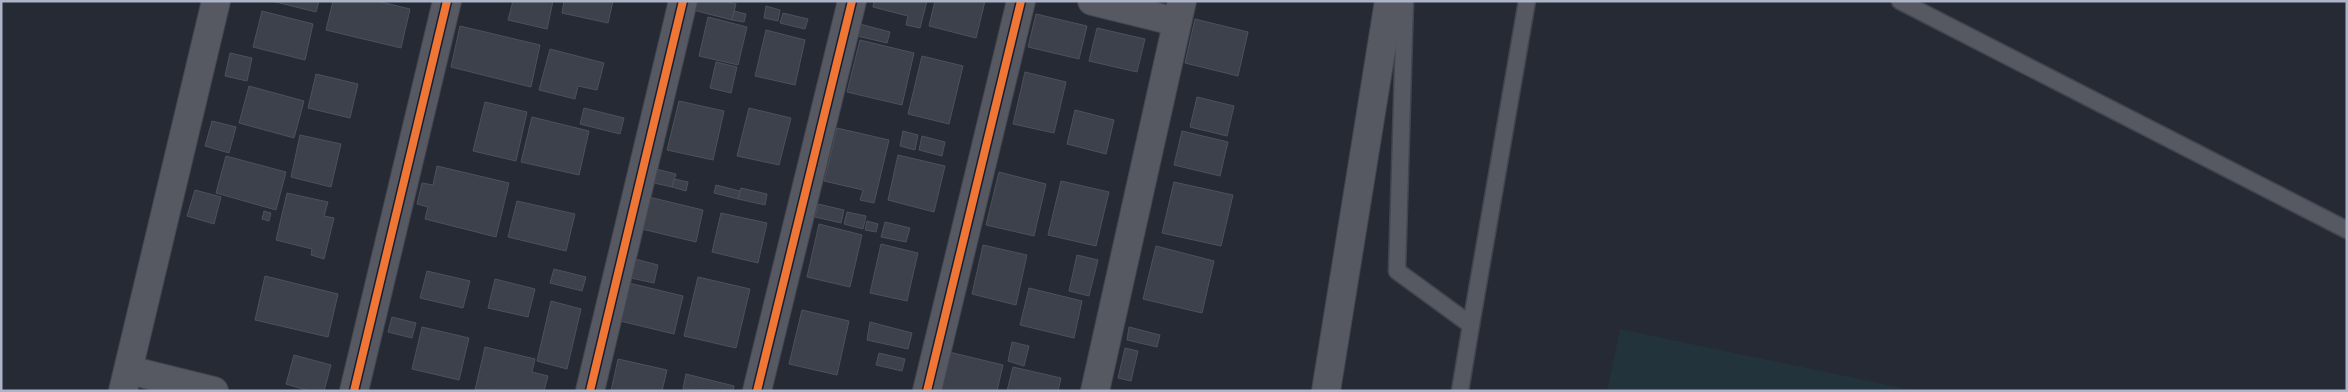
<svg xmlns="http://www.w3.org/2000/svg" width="2348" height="392" viewBox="0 0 2348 392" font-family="'PT Sans Narrow',sans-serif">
	<rect width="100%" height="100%" fill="#252a35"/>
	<!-- green -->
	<path fill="#22333b" d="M1620 329 1917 391H1607Z"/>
	<!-- building -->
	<g fill="#3d414b" stroke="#4d515d">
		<path d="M272 1H319L316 12Z"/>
		<path d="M333 1H377L410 9 401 48 326 30Z"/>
		<path d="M513 1H553L547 29 508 20Z"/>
		<path d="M564 1H613L608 23 562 13Z"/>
		<path d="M695 1H724L736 4 732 20 693 10Z"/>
		<path d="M874 1H927L920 28 906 25 908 16 873 7Z"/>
		<path d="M935 1H985L976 38 929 26Z"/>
		<path d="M766 6 780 10 778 21 764 18Z"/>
		<path d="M262 11 313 24 305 60 253 47Z"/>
		<path d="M734 11 746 14 744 22 732 20Z"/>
		<path d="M783 13 808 19 805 29 780 23Z"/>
		<path d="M1036 14 1087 26 1079 59 1028 47Z"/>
		<path d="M708 17 747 27 738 65 699 56Z"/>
		<path d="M1195 19 1248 32 1238 76 1185 63Z"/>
		<path d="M856 23 890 32 887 43 853 35Z"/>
		<path d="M460 26 540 45 531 87 451 67Z"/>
		<path d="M1097 28 1145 39 1137 72 1089 61Z"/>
		<path d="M766 30 805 40 795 85 755 76Z"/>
		<path d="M860 40 914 53 902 105 847 92Z"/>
		<path d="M550 49 604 63 597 90 578 86 575 99 539 90Z"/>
		<path d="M230 53 252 58 247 81 225 76Z"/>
		<path d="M922 56 963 66 949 124 908 114Z"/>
		<path d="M716 62 737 67 731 93 710 88Z"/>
		<path d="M1025 72 1066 82 1054 133 1013 124Z"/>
		<path d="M316 74 358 84 350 118 308 108Z"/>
		<path d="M249 86 304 101 294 138 239 123Z"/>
		<path d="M1197 97 1234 106 1227 136 1190 127Z"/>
		<path d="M679 101 724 111 713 160 667 150Z"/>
		<path d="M485 102 527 112 516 161 473 151Z"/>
		<path d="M584 108 624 118 620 134 580 124Z"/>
		<path d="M749 108 791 118 779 165 737 156Z"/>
		<path d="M1075 110 1114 120 1106 154 1067 144Z"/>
		<path d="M532 117 589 131 579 175 521 162Z"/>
		<path d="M212 121 236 127 229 153 205 146Z"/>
		<path d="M837 128 889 140 874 203 860 200 863 190 824 181Z"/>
		<path d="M903 131 918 135 915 150 900 146Z"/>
		<path d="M1182 131 1228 142 1220 176 1174 165Z"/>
		<path d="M300 135 341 144 331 187 291 177Z"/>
		<path d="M922 136 945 142 942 156 919 150Z"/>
		<path d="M898 155 945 166 934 212 888 200Z"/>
		<path d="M226 156 286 172 276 210 216 193Z"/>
		<path d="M437 166 509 183 496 237 425 219 428 207 417 204 422 183 433 185Z"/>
		<path d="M648 167 676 174 672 187 645 181Z"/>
		<path d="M999 172 1046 184 1034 236 986 225Z"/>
		<path d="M674 179 688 182 686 191 672 187Z"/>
		<path d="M1061 181 1109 192 1096 246 1048 235Z"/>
		<path d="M1174 182 1233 195 1221 246 1162 233Z"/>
		<path d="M716 185 740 191 738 199 714 193Z"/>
		<path d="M741 188 767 194 765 205 738 199Z"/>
		<path d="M195 190 221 197 214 224 187 216Z"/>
		<path d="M287 193 328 202 324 216 334 218 324 259 311 255 312 249 276 240Z"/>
		<path d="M649 197 703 210 696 242 642 229Z"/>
		<path d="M517 201 575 214 566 251 508 237Z"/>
		<path d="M818 204 844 210 841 223 815 217Z"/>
		<path d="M264 211 271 213 269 221 262 219Z"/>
		<path d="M847 212 866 216 863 229 844 224Z"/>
		<path d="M721 213 767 223 758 263 712 252Z"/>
		<path d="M867 221 878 224 876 232 865 230Z"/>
		<path d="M885 222 910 228 906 242 881 237Z"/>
		<path d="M819 224 862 235 850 287 807 277Z"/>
		<path d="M881 244 918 253 907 301 870 293Z"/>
		<path d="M983 245 1027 255 1016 305 972 294Z"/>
		<path d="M1156 246 1214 261 1202 313 1143 299Z"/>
		<path d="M1077 255 1098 260 1089 296 1069 291Z"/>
		<path d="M635 259 658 265 654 283 631 278Z"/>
		<path d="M554 269 586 277 582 291 550 283Z"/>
		<path d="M427 271 470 281 463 308 420 298Z"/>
		<path d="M265 276 338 294 328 337 255 320Z"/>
		<path d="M698 277 750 289 736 348 684 336Z"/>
		<path d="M495 279 535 289 528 317 488 308Z"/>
		<path d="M629 283 683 296 674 334 620 321Z"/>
		<path d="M1029 288 1082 301 1074 338 1020 325Z"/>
		<path d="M551 301 581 309 567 369 537 361Z"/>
		<path d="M802 310 849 321 837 375 789 364Z"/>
		<path d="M392 317 416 323 412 338 388 332Z"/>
		<path d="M870 322 912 333 908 349 867 340Z"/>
		<path d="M422 327 469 338 459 380 412 369Z"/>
		<path d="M1129 327 1160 335 1157 347 1127 340Z"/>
		<path d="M1012 342 1029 346 1024 366 1008 361Z"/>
		<path d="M485 347 535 359 532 372 548 376 544 391 475 390Z"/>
		<path d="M1125 348 1138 351 1131 381 1118 378Z"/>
		<path d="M949 352 1003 365 997 391H940Z"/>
		<path d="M879 353 905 359 902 371 876 365Z"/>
		<path d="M294 355 331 365 324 391H310L286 384Z"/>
		<path d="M618 359 667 370 662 391H611Z"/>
		<path d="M1013 367 1061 378 1058 391H1007Z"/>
		<path d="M686 374 734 386 733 391 683 389Z"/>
	</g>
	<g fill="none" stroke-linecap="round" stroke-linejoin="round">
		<defs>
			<g id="lane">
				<path d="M1405 1 1397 271 1471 325 1527 1"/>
				<path d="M1900 1 2347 230"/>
				<path d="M1460 391 1471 325"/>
			</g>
			<g id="street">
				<path d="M1092 1 1177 22"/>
				<path d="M129 370 214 391"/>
				<path d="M123 391 216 1"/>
				<path d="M354 391 447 1"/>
				<path d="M590 391 683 1"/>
				<path d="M757 391 852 1"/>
				<path d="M927 391 1021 1"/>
				<path d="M1095 391 1182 1"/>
				<path d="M1326 391 1389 1"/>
			</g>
		</defs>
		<!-- lane casing -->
		<use href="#lane" stroke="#42454e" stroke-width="19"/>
		<!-- street casing -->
		<use href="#street" stroke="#42454e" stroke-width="30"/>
		<!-- lane -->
		<use href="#lane" stroke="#565862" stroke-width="16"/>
		<!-- street -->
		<use href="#street" stroke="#565862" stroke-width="28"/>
		<defs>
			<g id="cycleway">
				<path d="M354 391 447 1"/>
				<path d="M590 391 683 1"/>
				<path d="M757 391 852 1"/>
				<path d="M927 391 1021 1"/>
			</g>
		</defs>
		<!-- cycleway casing -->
		<use href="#cycleway" stroke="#191e30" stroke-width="11"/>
		<!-- cycleway -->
		<use href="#cycleway" stroke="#f07635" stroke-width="8"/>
	</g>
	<!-- border -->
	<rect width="2348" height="392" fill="none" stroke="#aeb4c7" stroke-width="5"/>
</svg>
